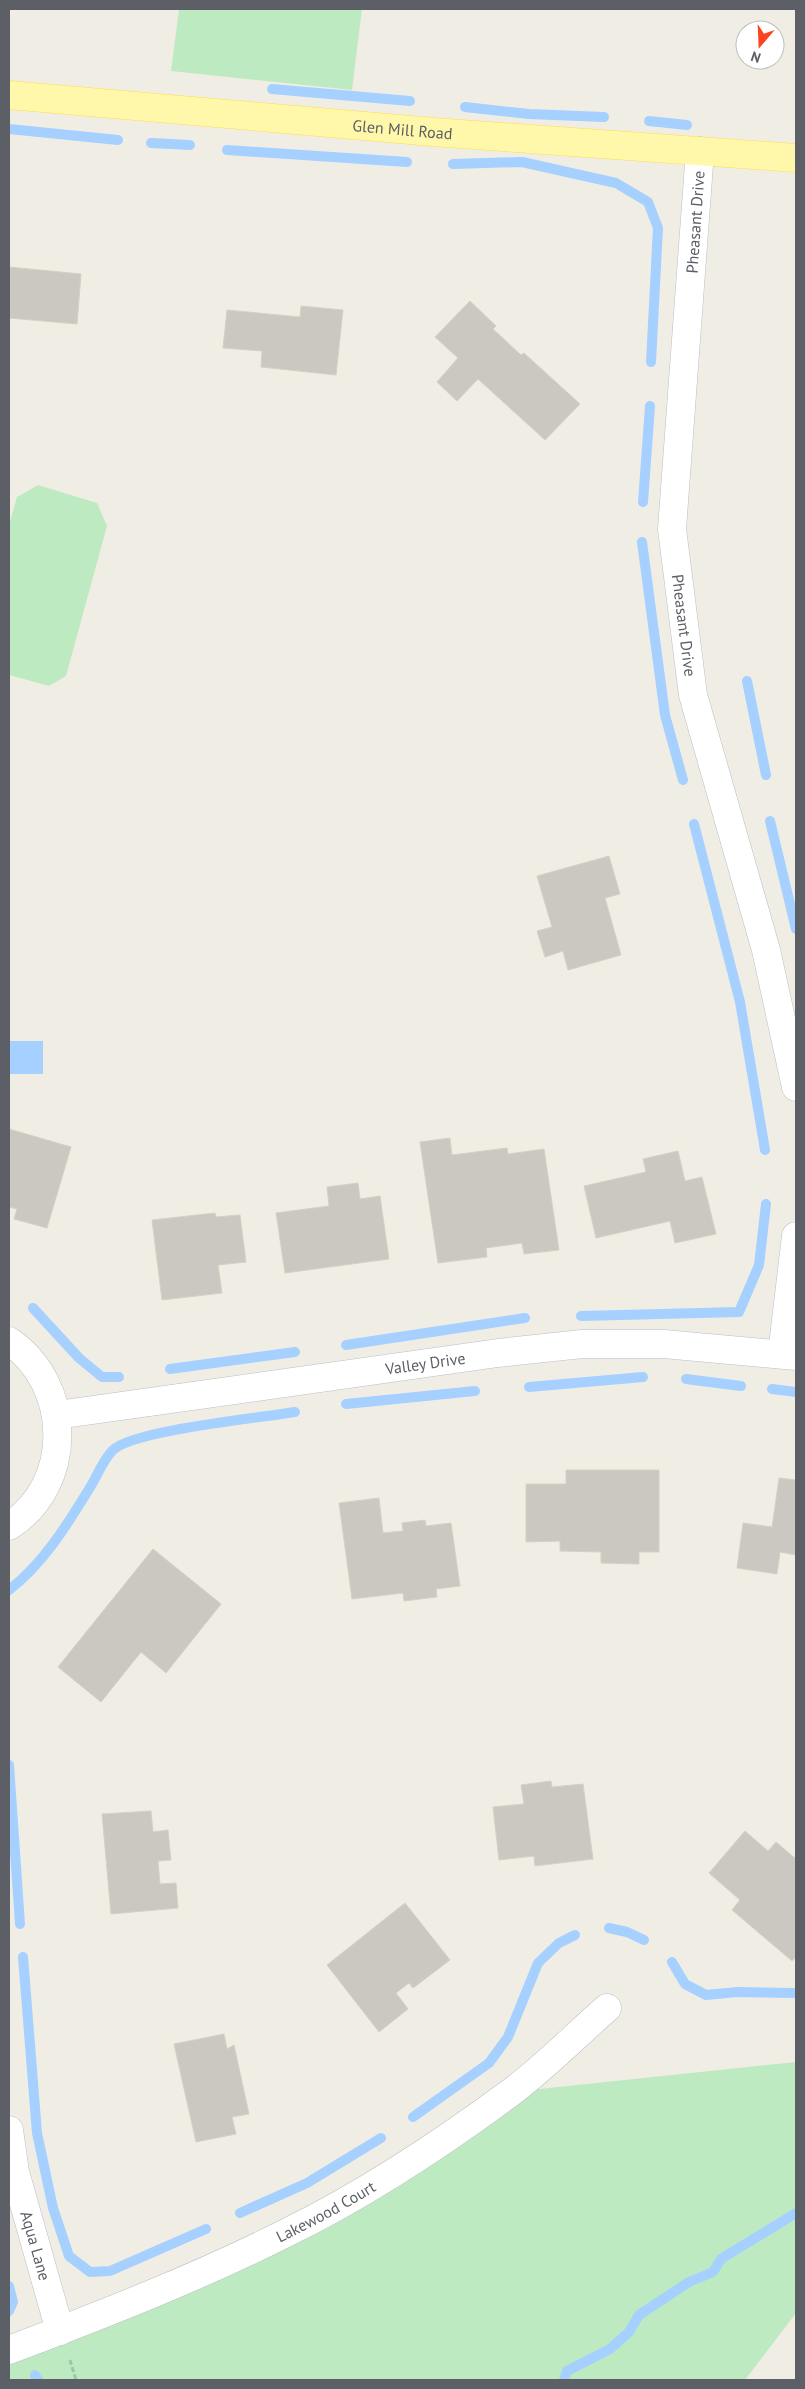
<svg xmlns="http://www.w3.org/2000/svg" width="805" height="2389" viewBox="0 0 805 2389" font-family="'PT Sans',sans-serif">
	<rect width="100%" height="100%" fill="#f0eee4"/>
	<!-- green -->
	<g fill="#beeac2">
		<path d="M179 9H362L352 90 171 71Z"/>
		<path d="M38 485 97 503 107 526 66 676 49 686 9 675V525L17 497Z"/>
		<path d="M796 2062V2313L745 2380H9V2350L229 2261 511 2092Z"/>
	</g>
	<!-- water -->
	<rect fill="#a5d0ff" x="9" y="1041" width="34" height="33"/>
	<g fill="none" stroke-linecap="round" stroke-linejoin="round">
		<!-- stream -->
		<g stroke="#a5d0ff" stroke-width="10">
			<path d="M272 89 410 101"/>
			<path d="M465 107 529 114 604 117"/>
			<path d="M649 121 687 125"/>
			<path d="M9 129 118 140"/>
			<path d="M151 143 190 145"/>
			<path d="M227 150 407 162"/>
			<path d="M453 164 522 162 616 183 648 202 658 228 651 362"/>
			<path d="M643 502 650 406"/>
			<path d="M642 542 665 715 683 780"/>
			<path d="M747 681 766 775"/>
			<path d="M770 821 796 929"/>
			<path d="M694 824 740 1002 765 1150"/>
			<path d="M33 1308 79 1358 102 1377H119"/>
			<path d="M581 1316 739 1312 759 1265 766 1204"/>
			<path d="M346 1345 525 1318"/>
			<path d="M170 1369 295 1352"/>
			<path d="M686 1379 741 1386"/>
			<path d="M529 1387 643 1377"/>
			<path d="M772 1389 796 1392"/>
			<path d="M346 1404 475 1391"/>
			<path d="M9 1590C43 1564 67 1525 89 1489 97 1477 102 1461 113 1450 134 1430 260 1418 295 1412"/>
			<path d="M9 1765 20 1924"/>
			<path d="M609 1928 627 1932 644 1940"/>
			<path d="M23 1957 37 2133 53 2208 69 2256 90 2272 110 2271 206 2229"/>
			<path d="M672 1962 685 1984 706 1995 737 1992 796 1993"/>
			<path d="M413 2117 489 2063 508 2037 538 1963 559 1943 575 1935"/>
			<path d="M240 2213 307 2183 381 2138"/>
			<path d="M9 2286 13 2302 9 2311"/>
			<path d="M35 2375 38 2380"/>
			<path d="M564 2380 567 2371 610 2349 629 2332 639 2315 689 2282 713 2272 721 2259 796 2213"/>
		</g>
	</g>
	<!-- building -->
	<g fill="#cbc8c1" stroke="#d5d1c2">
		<path d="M9 267 81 274 77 324 9 318Z"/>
		<path d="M470 301 496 326 493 329 521 355 524 353 580 404 545 440 478 379 457 401 437 382 458 358 435 337Z"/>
		<path d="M301 306 343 310 336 375 261 367 262 351 223 348 227 310 300 317Z"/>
		<path d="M609 856 620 894 605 898 621 955 568 970 563 951 545 957 537 931 552 927 537 876Z"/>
		<path d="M9 1129 71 1147 47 1228 14 1219 17 1209 9 1207Z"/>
		<path d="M450 1138 452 1155 507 1148 508 1154 544 1149 559 1250 524 1254 522 1243 486 1248 487 1257 438 1263 420 1142Z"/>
		<path d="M678 1151 685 1181 702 1177 716 1234 675 1243 670 1221 596 1238 584 1186 646 1172 643 1159Z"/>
		<path d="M358 1183 360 1199 380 1196 389 1259 285 1273 276 1213 329 1206 327 1187Z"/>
		<path d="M215 1213 216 1217 240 1215 246 1262 218 1265 222 1293 162 1300 152 1220Z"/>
		<path d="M566 1470H659V1552H639V1564L601 1563V1552L560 1551V1541L526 1542V1484H566Z"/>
		<path d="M779 1478 796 1480V1555L780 1552 777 1574 737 1568 743 1523 772 1527Z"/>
		<path d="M379 1498 383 1533 403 1531 402 1523 425 1520 426 1526 451 1523 460 1586 436 1589 437 1597 404 1601 403 1593 352 1599 339 1503Z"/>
		<path d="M153 1549 221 1604 166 1673 141 1652 101 1702 58 1667Z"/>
		<path d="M551 1781 552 1787 583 1784 593 1859 535 1866 534 1856 499 1860 493 1807 524 1804 521 1785Z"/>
		<path d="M151 1811 153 1832 168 1830 171 1860 158 1861 160 1884 176 1883 178 1908 111 1914 102 1814Z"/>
		<path d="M745 1831 768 1851 776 1842 796 1859V1957L792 1961 732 1910 740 1900 709 1873Z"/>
		<path d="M405 1903 450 1960 413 1988 409 1983 396 1993 408 2009 379 2032 327 1965Z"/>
		<path d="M224 2034 227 2049 234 2045 249 2114 232 2117 236 2134 196 2142 174 2044Z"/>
	</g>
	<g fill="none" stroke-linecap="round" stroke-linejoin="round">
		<defs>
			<g id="minor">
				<path id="s1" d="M700 151 672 529 693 695 766 950 796 1087"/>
				<path d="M9 1341C72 1384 75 1484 9 1526"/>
				<path d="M782 1354 796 1236"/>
				<path id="s2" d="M57 1415 498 1353 582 1344H664L796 1356"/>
				<path id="s3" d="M9 2130 15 2172 60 2331"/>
				<path id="s4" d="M9 2350C104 2314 199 2277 290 2231 367 2193 441 2144 510 2093 544 2068 575 2036 607 2008"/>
			</g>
			<g id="major">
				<path id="s5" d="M9 95 433 132 796 158"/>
			</g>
		</defs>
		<!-- minor casing -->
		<use href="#minor" stroke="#bcbec4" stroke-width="29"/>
		<!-- major casing -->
		<use href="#major" stroke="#ffdc4e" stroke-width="29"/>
		<!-- path -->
		<path stroke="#95c9a8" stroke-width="3" stroke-dasharray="5 2.5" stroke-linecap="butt" d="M70 2360 76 2380"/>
		<!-- minor -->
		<use href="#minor" stroke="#fff" stroke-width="28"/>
		<!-- major -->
		<use href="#major" stroke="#fff8aa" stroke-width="28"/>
	</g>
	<g text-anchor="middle" stroke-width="5" stroke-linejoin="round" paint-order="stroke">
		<!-- street labels -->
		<g font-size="16" fill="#5c6066" stroke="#fff">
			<text dy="6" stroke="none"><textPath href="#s5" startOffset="395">Glen Mill Road</textPath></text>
			<text transform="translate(695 222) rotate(-86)" y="6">Pheasant Drive</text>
			<text dy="6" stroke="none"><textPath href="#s1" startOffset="476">Pheasant Drive</textPath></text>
			<text dy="6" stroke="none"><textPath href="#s2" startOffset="372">Valley Drive</textPath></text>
			<text dy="6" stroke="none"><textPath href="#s4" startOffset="346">Lakewood Court</textPath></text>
			<text dy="6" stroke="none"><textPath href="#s3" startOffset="119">Aqua Lane</textPath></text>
		</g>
	</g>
	<!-- border -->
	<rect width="805" height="2389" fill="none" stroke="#5c6066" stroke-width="20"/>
	<!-- north arrow -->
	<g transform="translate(760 45) rotate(199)"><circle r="24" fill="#ffffff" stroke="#bebfc2"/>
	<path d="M0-4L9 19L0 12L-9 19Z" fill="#fb431f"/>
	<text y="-8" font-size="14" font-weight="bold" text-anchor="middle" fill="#5c6066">N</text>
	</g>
</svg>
